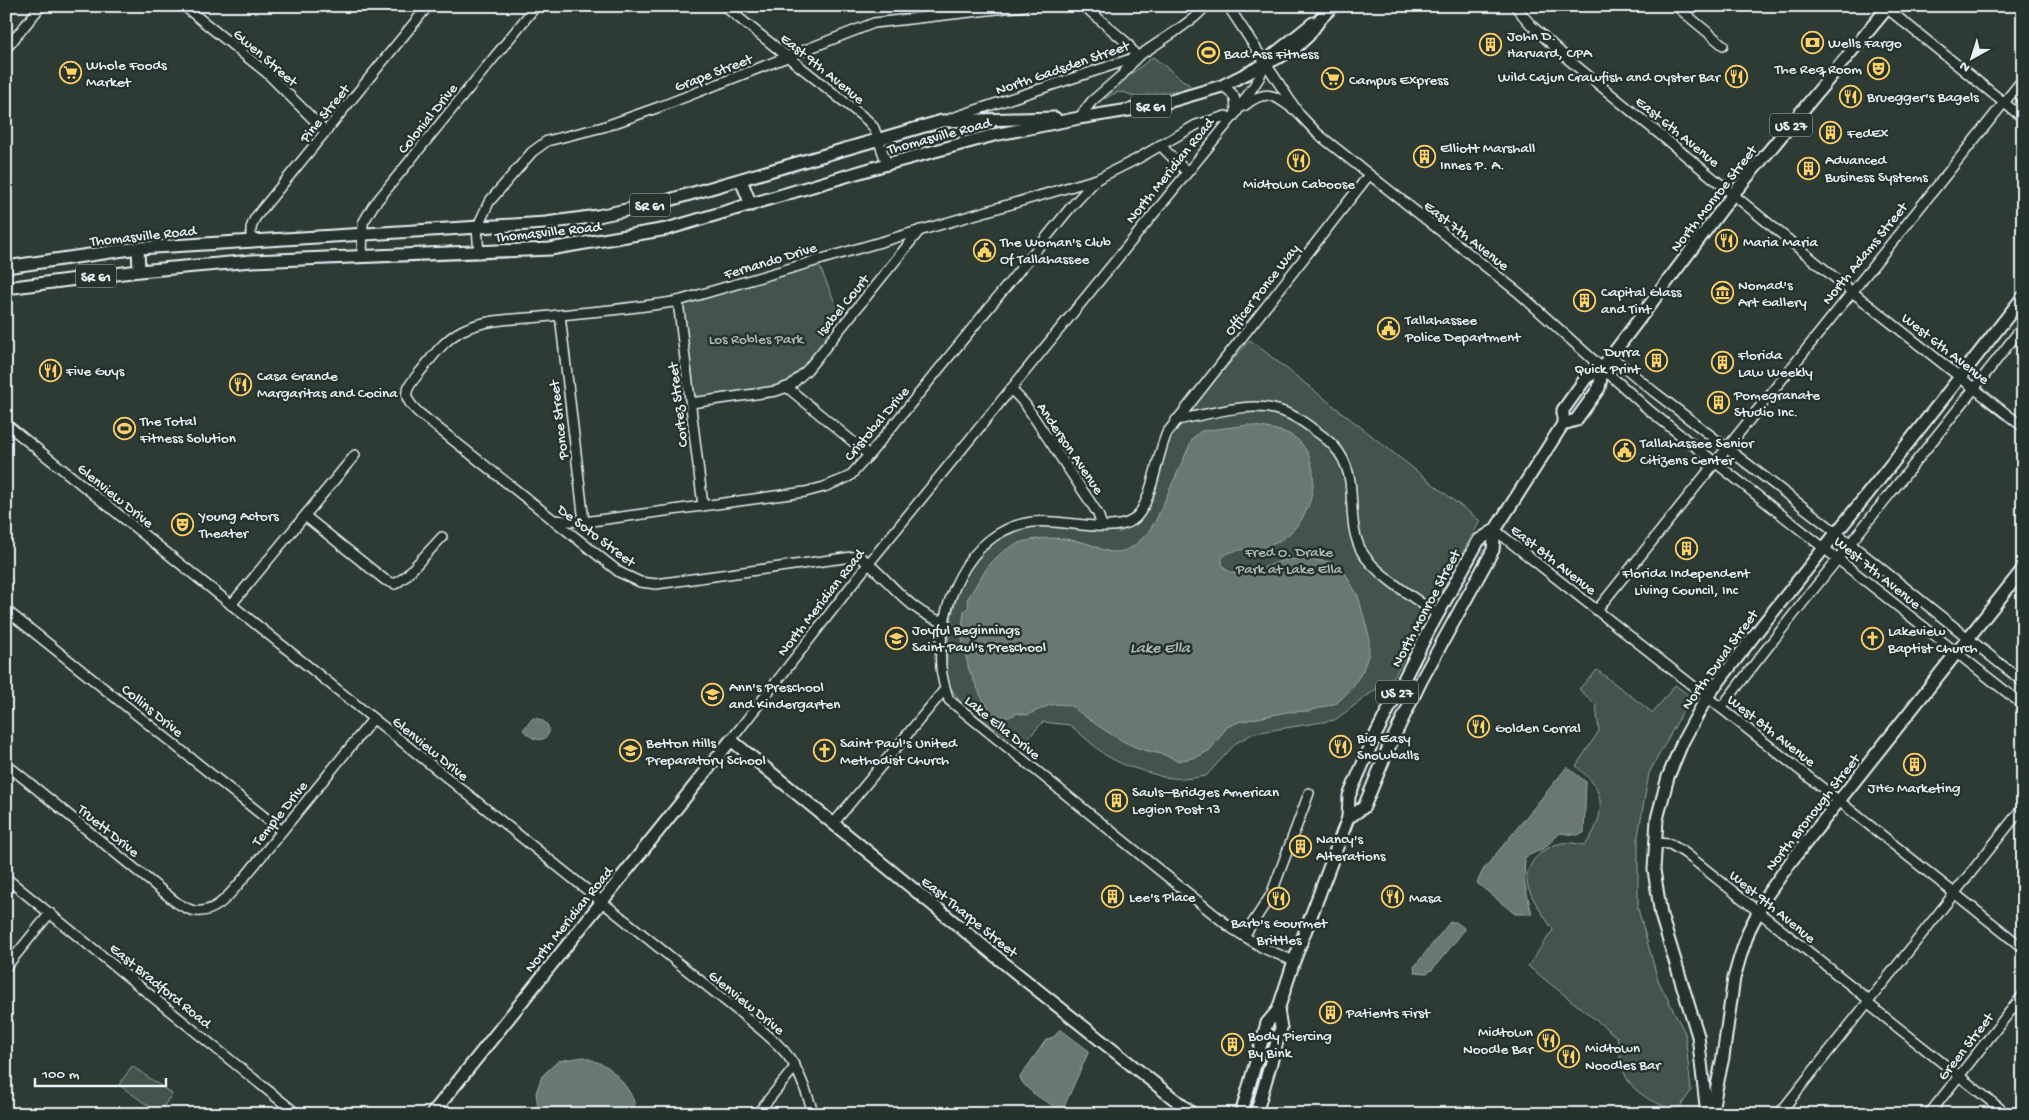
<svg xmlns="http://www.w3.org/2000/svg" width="2029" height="1120" viewBox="0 0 2029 1120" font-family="'Gochi Hand',sans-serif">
	<rect width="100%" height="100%" fill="#2e3b35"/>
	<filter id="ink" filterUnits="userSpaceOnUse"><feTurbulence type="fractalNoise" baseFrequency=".02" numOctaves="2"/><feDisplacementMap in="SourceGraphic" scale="10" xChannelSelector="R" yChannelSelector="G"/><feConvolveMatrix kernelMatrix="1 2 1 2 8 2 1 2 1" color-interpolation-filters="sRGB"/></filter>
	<g filter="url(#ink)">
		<!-- green -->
		<g fill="#45524e" stroke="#96a2a3">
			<path d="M1153 57 1193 88 1135 97C1122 90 1116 91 1105 99L1103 96Z"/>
			<path d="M819 265 842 319 799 374 782 386 700 398 694 394 682 307 683 304Z"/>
			<path d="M1250 340 1480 521 1395 675 1335 720 1254 733 1236 743 1206 776 1184 779 1163 777 1124 765 1105 755 1070 725 1043 722 1021 746 962 705 949 685 946 672 949 625 958 593 967 572 978 555 996 541 1014 532 1042 525 1120 532 1138 523 1150 507 1167 442 1196 402Z"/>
			<path d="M1597 670 1653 713 1675 685 1688 695V702L1649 773 1638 836V909L1658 980 1685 1033 1691 1091 1678 1110C1662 1107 1640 1097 1630 1083 1620 1071 1620 1052 1617 1037L1528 966 1553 930C1546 919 1529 895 1527 883 1524 864 1543 848 1558 844 1566 841 1577 844 1585 845 1599 827 1607 803 1593 783 1588 777 1582 771 1576 766L1599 731 1596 705 1579 689Z"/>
			<path d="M132 1066 172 1094 159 1113 119 1085Z"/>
		</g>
		<!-- water -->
		<g fill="#6b7775" stroke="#9da8a9">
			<path d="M1249 425C1263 428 1283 429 1294 437 1325 459 1316 515 1286 536 1278 542 1265 550 1255 550 1241 550 1236 548 1222 557V563L1225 569 1232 573 1242 574 1256 571 1283 560 1306 559 1330 562 1342 568 1358 596 1369 636V653L1363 670 1352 688 1337 703 1309 711 1287 712 1239 722 1227 727 1210 750 1197 757 1177 761C1165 752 1147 753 1133 746 1111 736 1091 721 1071 706L1060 704 1050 705 1027 715 1017 713 1009 717H1001L992 713 982 698 969 670 961 635 964 611 969 607 967 600C977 584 987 563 1004 551 1027 535 1059 536 1086 543 1093 545 1100 549 1107 551 1129 557 1146 537 1156 520L1193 438 1201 431Z"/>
			<path d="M533 718C562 721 547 756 523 730Z"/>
			<path d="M1567 767 1586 782 1584 833 1576 835 1560 833 1543 849 1525 857 1524 881 1532 914H1515L1477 883 1483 870Z"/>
			<path d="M1450 922H1456L1464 928 1463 932 1432 970 1427 973 1415 972 1414 967Z"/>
			<path d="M1060 1029 1089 1051 1062 1111C1049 1103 1024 1091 1020 1077L1046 1040 1055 1036Z"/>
			<path d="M584 1057C591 1060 602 1063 609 1068 619 1077 640 1100 634 1114H539L536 1093 542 1076 558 1061Z"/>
		</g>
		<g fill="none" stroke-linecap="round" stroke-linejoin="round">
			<defs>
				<g id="minor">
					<path d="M184 6 267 73 326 132"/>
					<path d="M724 6 867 120 874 128 887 164"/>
					<path d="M1228 6 1299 114 1318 134 1519 293 1650 411 2023 705"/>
					<path d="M1515 6 1531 25 1569 60 1851 291 2023 427"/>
					<path d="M1676 6 1723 45"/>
					<path d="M1884 6 2023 118"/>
					<path d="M6 49 41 6"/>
					<path d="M1222 86C1235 93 1236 98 1236 113"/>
					<path d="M1244 106C1265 89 1274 94 1293 109"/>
					<path d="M952 118 1137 57 1176 31 1195 17 1206 6"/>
					<path d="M1079 118 1092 101 1122 75 1137 57 1127 43 1084 6"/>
					<path d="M1160 145 1187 172"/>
					<path d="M251 241V228L255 218 428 6"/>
					<path d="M479 253 477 228 489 202 532 152 547 141 603 127 662 106 874 23 1024 6"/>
					<path d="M362 257 363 223 373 206 536 6"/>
					<path d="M678 301 703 506"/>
					<path d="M560 315 584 522"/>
					<path d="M1611 356 1653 391 1837 533 2023 682"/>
					<path d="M788 388 869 455"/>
					<path d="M1011 389 1025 404 1089 500 1098 514 1102 526"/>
					<path d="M691 403 776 391 790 386 807 370 920 230"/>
					<path d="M1176 420C1209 415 1249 400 1281 411 1295 415 1306 424 1317 432 1336 445 1346 458 1350 481 1353 504 1350 531 1362 552 1375 574 1416 599 1438 615"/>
					<path d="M6 424 758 1027C770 1037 782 1047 791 1060 802 1076 807 1096 814 1114"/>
					<path d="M305 516 385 580 395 584 405 577 442 537"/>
					<path d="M553 520 584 522 805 492 824 487 844 479 850 476 869 455 1071 207 1097 179"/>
					<path d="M1495 530 1839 801 2023 948"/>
					<path d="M231 605 355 455"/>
					<path d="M6 610 282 831"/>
					<path d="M1597 610 2023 79"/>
					<path d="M944 622C909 613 887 576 859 556L656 584 640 582 619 572 419 413C401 396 404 391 419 373 432 358 444 339 463 330 486 319 516 319 541 317 587 312 633 309 678 301L1097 179 1137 159 1196 125 1226 116 1231 119"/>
					<path d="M1721 708C1819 578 1924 455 2023 326"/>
					<path d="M731 740 869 563 1236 113 1259 78 1265 63"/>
					<path d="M6 764 177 903C183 906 190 911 196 911 218 913 231 892 244 878L373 719"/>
					<path d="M833 824 945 689"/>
					<path d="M1655 843 1670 844 1685 853 1869 1000"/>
					<path d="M6 878 297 1114"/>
					<path d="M1244 936 1271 895 1309 793"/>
					<path d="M1294 961 1263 948 1231 928 949 700C945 689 942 678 941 667 937 608 966 531 1032 522 1059 518 1111 535 1133 520 1152 506 1156 456 1167 433L1369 175"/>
					<path d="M6 967 50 913"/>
					<path d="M1867 1003 2007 1114"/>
					<path d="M757 1114 795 1067"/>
					<path d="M1779 1114 2023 807"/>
					<path d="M1929 1114 2023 995"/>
				</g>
				<g id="major">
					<path d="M1273 55 1313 23"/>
					<path d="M741 180 751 205"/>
					<path d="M138 248 139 271"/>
					<path d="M6 267 138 248 546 223 598 216 659 203 942 121 1055 118"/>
					<path d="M6 288 139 271 252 261 550 249 667 229 887 164 994 135 1079 118 1154 106 1222 86 1293 50 1308 36 1321 18 1333 6"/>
					<path d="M1563 424 1576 420 1599 388 1603 367"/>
					<path d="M1348 818 1364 807 1388 749 1421 681 1493 550 1495 530 1563 424V410L1586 378 1603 367 1734 193 1889 6"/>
					<path d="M432 1114 731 740 1015 972 1193 1114"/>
					<path d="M1241 1114 1267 1023 1278 1010 1294 961 1348 818 1349 796 1376 734 1430 628 1479 540 1495 530"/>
					<path d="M1256 1114 1281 1028 1278 1010"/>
					<path d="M1707 1114 1698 1036 1661 915 1654 870 1657 819 1668 777 1683 741 1707 697 1760 628 1890 466 2023 297"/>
					<path d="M1711 1114 1723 1057 1734 978 1740 957 1749 930 1767 895 1792 860 2023 569"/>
				</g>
			</defs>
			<!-- minor casing -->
			<use href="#minor" stroke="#e8f1f8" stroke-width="12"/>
			<!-- major casing -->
			<use href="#major" stroke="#e8f1f8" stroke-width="15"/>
			<!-- minor -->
			<use href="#minor" stroke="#26332d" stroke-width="9"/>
			<!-- major -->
			<use href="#major" stroke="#26332d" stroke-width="11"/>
		</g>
	</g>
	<!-- icons -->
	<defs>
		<symbol id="bank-ring" viewBox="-11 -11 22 22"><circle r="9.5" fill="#26332d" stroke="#ffd166" stroke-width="1.5"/><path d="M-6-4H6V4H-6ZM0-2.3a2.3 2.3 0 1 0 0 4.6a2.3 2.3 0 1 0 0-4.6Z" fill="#ffd166"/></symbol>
		<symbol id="building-ring" viewBox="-11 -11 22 22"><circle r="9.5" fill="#26332d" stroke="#ffd166" stroke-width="1.5"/><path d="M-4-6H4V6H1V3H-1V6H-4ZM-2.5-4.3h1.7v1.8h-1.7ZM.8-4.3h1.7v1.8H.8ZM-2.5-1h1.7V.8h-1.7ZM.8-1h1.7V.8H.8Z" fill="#ffd166"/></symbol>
		<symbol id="stadium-ring" viewBox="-11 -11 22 22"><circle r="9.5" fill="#26332d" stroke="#ffd166" stroke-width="1.5"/><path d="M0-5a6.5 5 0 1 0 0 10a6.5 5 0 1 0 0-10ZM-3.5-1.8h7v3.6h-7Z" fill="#ffd166"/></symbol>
		<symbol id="theatre-ring" viewBox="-11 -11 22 22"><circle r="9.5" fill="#26332d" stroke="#ffd166" stroke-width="1.5"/><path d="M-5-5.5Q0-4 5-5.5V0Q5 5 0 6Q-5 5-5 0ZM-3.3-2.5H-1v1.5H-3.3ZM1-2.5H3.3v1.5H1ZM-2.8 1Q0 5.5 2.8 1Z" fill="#ffd166"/></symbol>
		<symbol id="supermarket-ring" viewBox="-11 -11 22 22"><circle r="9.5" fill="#26332d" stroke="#ffd166" stroke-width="1.5"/><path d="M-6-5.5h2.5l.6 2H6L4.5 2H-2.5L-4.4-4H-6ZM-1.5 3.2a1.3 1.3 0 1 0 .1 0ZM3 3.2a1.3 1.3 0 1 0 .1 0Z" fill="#ffd166"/></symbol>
		<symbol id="restaurant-ring" viewBox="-11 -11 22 22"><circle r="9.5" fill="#26332d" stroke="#ffd166" stroke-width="1.5"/><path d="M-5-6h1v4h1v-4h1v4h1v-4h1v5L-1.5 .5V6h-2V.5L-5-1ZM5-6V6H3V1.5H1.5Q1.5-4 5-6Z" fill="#ffd166"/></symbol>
		<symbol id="civic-ring" viewBox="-11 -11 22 22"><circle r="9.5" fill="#26332d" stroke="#ffd166" stroke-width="1.5"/><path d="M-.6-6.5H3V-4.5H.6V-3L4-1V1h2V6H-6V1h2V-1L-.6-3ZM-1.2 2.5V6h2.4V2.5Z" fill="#ffd166"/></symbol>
		<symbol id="museum-ring" viewBox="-11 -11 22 22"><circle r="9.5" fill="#26332d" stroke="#ffd166" stroke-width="1.5"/><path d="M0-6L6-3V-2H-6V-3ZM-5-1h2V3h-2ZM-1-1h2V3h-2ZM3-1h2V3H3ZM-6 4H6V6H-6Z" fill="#ffd166"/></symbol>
		<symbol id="school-ring" viewBox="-11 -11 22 22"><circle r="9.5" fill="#26332d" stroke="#ffd166" stroke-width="1.5"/><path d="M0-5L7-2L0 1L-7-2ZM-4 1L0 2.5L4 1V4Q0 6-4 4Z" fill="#ffd166"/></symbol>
		<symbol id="church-ring" viewBox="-11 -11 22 22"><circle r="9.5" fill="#26332d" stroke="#ffd166" stroke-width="1.5"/><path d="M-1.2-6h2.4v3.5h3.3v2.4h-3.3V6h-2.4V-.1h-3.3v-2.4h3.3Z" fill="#ffd166"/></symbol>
	</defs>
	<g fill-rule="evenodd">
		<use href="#bank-ring" x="1800" y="30" width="25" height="25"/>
		<use href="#building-ring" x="1478" y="32" width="25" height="25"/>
		<use href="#stadium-ring" x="1196" y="40" width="25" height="25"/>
		<use href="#theatre-ring" x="1866" y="56" width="25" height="25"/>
		<use href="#supermarket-ring" x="58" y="60" width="25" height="25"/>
		<use href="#restaurant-ring" x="1724" y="64" width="25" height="25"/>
		<use href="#supermarket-ring" x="1320" y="66" width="25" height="25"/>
		<use href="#restaurant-ring" x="1838" y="84" width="25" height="25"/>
		<use href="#building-ring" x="1818" y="120" width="25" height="25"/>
		<use href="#building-ring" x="1412" y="144" width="25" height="25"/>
		<use href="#restaurant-ring" x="1286" y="148" width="25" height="25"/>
		<use href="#building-ring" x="1796" y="156" width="25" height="25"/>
		<use href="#restaurant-ring" x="1714" y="228" width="25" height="25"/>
		<use href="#civic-ring" x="972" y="238" width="25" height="25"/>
		<use href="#museum-ring" x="1710" y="280" width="25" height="25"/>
		<use href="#building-ring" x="1572" y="288" width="25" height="25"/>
		<use href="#civic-ring" x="1376" y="316" width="25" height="25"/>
		<use href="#building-ring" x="1644" y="348" width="25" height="25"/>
		<use href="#building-ring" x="1710" y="350" width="25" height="25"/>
		<use href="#restaurant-ring" x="38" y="358" width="25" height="25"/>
		<use href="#restaurant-ring" x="228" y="372" width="25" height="25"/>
		<use href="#building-ring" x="1706" y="390" width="25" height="25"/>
		<use href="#stadium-ring" x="112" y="416" width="25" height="25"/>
		<use href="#civic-ring" x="1612" y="438" width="25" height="25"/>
		<use href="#theatre-ring" x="170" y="512" width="25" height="25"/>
		<use href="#building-ring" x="1674" y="536" width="25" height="25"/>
		<use href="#school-ring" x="884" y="626" width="25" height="25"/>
		<use href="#church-ring" x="1860" y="626" width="25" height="25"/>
		<use href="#school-ring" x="700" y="682" width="25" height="25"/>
		<use href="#restaurant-ring" x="1466" y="714" width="25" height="25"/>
		<use href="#restaurant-ring" x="1328" y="734" width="25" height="25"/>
		<use href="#school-ring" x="618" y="738" width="25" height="25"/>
		<use href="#church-ring" x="812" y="738" width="25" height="25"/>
		<use href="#building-ring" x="1902" y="752" width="25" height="25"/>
		<use href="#building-ring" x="1104" y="788" width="25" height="25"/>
		<use href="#building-ring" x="1288" y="834" width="25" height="25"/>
		<use href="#building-ring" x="1100" y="884" width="25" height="25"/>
		<use href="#restaurant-ring" x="1380" y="884" width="25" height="25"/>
		<use href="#restaurant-ring" x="1266" y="886" width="25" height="25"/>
		<use href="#building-ring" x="1318" y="1000" width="25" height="25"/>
		<use href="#restaurant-ring" x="1536" y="1028" width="25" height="25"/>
		<use href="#building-ring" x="1220" y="1032" width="25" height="25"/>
		<use href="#restaurant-ring" x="1556" y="1044" width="25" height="25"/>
	</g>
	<g text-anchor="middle" stroke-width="5" stroke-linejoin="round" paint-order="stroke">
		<!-- shield labels -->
		<g fill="#26332d" stroke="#aeb8bb" stroke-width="1">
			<rect x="1131" y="94.5" width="40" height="23" rx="4"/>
			<rect x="1770" y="113.5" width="42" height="23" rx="4"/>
			<rect x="630" y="193.5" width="40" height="23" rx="4"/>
			<rect x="76" y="264.5" width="40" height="23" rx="4"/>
			<rect x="1376" y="680.5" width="42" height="23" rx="4"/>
		</g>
		<g font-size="14" font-weight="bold" fill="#e8f1f8">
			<text x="1151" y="111">SR 61</text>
			<text x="1791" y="130">US 27</text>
			<text x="650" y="210">SR 61</text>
			<text x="96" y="281">SR 61</text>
			<text x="1397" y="697">US 27</text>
		</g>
		<!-- poi labels -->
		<g font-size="15" fill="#e8f1f8" stroke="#26332d" text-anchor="start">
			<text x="1507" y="40">John D.<tspan x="1507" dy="17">Harvard, CPA</tspan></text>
			<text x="1828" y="47">Wells Fargo</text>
			<text x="1224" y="58">Bad Ass Fitness</text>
			<text x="86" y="69">Whole Foods<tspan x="86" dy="17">Market</tspan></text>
			<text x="1862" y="73" text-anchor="end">The Req Room</text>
			<text x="1720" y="81" text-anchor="end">Wild Cajun Crawfish and Oyster Bar</text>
			<text x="1349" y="84">Campus Express</text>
			<text x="1867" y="101">Bruegger's Bagels</text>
			<text x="1847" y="137">FedEx</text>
			<text x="1440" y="152">Elliott Marshall<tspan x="1440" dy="17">Innes P. A.</tspan></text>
			<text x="1825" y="164">Advanced<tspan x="1825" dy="17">Business Systems</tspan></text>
			<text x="1299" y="188" text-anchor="middle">Midtown Caboose</text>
			<text x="1000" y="246">The Woman's Club<tspan x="1000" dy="17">Of Tallahassee</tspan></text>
			<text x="1743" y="246">Maria Maria</text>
			<text x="1738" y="289">Nomad's<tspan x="1738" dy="17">Art Gallery</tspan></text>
			<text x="1601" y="296">Capital Glass<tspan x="1601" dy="17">and Tint</tspan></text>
			<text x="1405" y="324">Tallahassee<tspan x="1405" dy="17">Police Department</tspan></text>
			<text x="1640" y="356" text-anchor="end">Durra<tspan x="1640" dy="17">Quick Print</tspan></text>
			<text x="1738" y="359">Florida<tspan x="1738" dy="17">Law Weekly</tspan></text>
			<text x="66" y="375">Five Guys</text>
			<text x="257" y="380">Casa Grande<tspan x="257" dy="17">Margaritas and Cocina</tspan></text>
			<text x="1734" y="399">Pomegranate<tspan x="1734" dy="17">Studio Inc.</tspan></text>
			<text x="140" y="425">The Total<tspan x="140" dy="17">Fitness Solution</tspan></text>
			<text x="1640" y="447">Tallahassee Senior<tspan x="1640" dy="17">Citizens Center</tspan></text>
			<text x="199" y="520">Young Actors<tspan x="199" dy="17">Theater</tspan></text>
			<text x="1686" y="577" text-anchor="middle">Florida Independent<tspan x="1686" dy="17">Living Council, Inc</tspan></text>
			<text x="912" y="634">Joyful Beginnings<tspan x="912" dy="17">Saint Paul's Preschool</tspan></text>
			<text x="1888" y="635">Lakeview<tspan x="1888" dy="17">Baptist Church</tspan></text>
			<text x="729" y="691">Ann's Preschool<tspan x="729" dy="17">and Kindergarten</tspan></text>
			<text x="1495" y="732">Golden Corral</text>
			<text x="1357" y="742">Big Easy<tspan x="1357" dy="17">Snowballs</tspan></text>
			<text x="646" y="747">Betton Hills<tspan x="646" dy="17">Preparatory School</tspan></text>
			<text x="840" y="747">Saint Paul's United<tspan x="840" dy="17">Methodist Church</tspan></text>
			<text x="1914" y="792" text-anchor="middle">JHG Marketing</text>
			<text x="1132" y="796">Sauls–Bridges American<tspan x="1132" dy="17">Legion Post 13</tspan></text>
			<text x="1316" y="843">Nancy's<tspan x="1316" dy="17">Alterations</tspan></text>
			<text x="1129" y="901">Lee's Place</text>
			<text x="1409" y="902">Masa</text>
			<text x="1279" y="927" text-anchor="middle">Barb's Gourmet<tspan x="1279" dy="17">Brittles</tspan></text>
			<text x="1346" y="1017">Patients First</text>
			<text x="1533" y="1036" text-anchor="end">Midtown<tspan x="1533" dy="17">Noodle Bar</tspan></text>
			<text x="1248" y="1040">Body Piercing<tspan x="1248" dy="17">By Bink</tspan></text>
			<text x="1585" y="1052">Midtown<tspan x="1585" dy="17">Noodles Bar</tspan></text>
		</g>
		<!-- street labels -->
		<g font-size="15" fill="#e8f1f8" stroke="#26332d">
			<text transform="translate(266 57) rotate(41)" y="5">Gwen Street</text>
			<text transform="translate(1062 67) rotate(-19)" y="5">North Gadsden Street</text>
			<text transform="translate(823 68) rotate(39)" y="5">East 9th Avenue</text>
			<text transform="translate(713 72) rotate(-21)" y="5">Grape Street</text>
			<text transform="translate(324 113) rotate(-51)" y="5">Pine Street</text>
			<text transform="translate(427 118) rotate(-51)" y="5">Colonial Drive</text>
			<text transform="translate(1678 131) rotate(39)" y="5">East 6th Avenue</text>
			<text transform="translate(939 135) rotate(-15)" y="5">Thomasville Road</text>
			<text transform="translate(1169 170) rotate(-51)" y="5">North Meridian Road</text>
			<text transform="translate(1713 198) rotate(-52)" y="5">North Monroe Street</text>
			<text transform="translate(548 231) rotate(-6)" y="5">Thomasville Road</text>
			<text transform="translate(143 235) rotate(-6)" y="5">Thomasville Road</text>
			<text transform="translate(1467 235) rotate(38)" y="5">East 7th Avenue</text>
			<text transform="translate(1864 253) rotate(-51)" y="5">North Adams Street</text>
			<text transform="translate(770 260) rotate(-17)" y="5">Fernando Drive</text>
			<text transform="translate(1261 289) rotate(-52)" y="5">Officer Ponce Way</text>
			<text transform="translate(842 305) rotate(-51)" y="5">Isabel Court</text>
			<text transform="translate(1946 348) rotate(38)" y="5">West 6th Avenue</text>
			<text transform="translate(677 405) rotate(-97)" y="5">Cortez Street</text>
			<text transform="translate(558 420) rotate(-97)" y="5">Ponce Street</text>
			<text transform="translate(876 423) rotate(-50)" y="5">Cristobal Drive</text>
			<text transform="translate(1071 448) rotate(56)" y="5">Anderson Avenue</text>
			<text transform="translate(116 495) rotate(39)" y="5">Glenview Drive</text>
			<text transform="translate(597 535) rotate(37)" y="5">De Soto Street</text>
			<text transform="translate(1554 559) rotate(38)" y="5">East 8th Avenue</text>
			<text transform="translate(1878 572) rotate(39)" y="5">West 7th Avenue</text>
			<text transform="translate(820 602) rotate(-52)" y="5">North Meridian Road</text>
			<text transform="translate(1425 608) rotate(-62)" y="5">North Monroe Street</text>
			<text transform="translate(1719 659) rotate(-54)" y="5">North Duval Street</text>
			<text transform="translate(153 710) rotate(39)" y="5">Collins Drive</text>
			<text transform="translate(1003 727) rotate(39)" y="5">Lake Ella Drive</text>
			<text transform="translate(1772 730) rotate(38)" y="5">West 8th Avenue</text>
			<text transform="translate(431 748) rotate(39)" y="5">Glenview Drive</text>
			<text transform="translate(1812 812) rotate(-52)" y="5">North Bronough Street</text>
			<text transform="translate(279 813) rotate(-51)" y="5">Temple Drive</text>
			<text transform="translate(109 830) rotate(39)" y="5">Truett Drive</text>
			<text transform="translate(1773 906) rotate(39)" y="5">West 9th Avenue</text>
			<text transform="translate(970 916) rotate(39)" y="5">East Tharpe Street</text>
			<text transform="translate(568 919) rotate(-51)" y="5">North Meridian Road</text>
			<text transform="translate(161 985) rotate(39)" y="5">East Bradford Road</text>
			<text transform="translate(747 1002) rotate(39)" y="5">Glenview Drive</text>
			<text transform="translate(1965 1046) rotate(-52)" y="5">Green Street</text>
		</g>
		<!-- park labels -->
		<g font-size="15" fill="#afb9bc" stroke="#26332d">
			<text x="756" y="343">Los Robles Park</text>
			<text x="1289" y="556">Fred O. Drake<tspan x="1289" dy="17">Park at Lake Ella</tspan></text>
		</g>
		<!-- water labels -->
		<g font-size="16" font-style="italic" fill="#b0babd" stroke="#26332d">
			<text x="1160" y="652">Lake Ella</text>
		</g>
	</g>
	<!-- margin -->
	<rect width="2029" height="1120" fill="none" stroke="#26332d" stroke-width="25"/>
	<rect x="12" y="12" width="2004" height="1095" fill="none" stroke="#e8f1f8" stroke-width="2" filter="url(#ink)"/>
	<!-- north arrow -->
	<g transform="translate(1972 58) rotate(219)" stroke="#26332d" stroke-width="4" paint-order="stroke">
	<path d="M0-4L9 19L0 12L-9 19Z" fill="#e8f1f8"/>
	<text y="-8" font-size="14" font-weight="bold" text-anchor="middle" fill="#e8f1f8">N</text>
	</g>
	<!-- scale -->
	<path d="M35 1078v8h131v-8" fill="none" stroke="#e8f1f8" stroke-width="2.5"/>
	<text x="42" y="1078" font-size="15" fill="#e8f1f8" stroke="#26332d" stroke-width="4" paint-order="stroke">100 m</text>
</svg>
